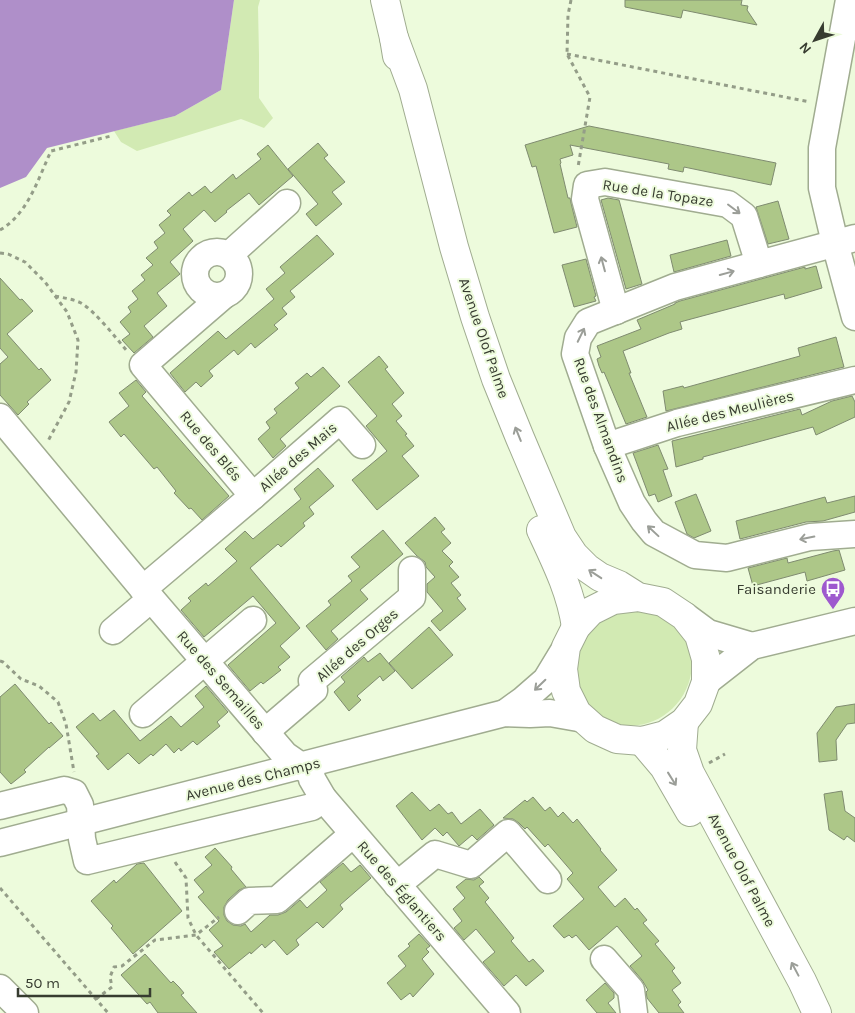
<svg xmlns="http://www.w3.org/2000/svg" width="855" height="1013" viewBox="0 0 855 1013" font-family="Karla,sans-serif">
	<rect width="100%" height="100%" fill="#edfbdc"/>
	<!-- green -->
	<g fill="#d2eab3">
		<path d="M234 0H260L258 7 259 55V98L273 118 264 128 241 119 137 151 121 142 114 131 175 116 221 90Z"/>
		<path d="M657 609C664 616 680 628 685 636 690 644 692 656 692 665 690 714 635 744 596 713 592 710 586 707 584 704 579 698 572 677 569 669L596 613Z"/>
	</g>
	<!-- water -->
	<path fill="#af8fc9" d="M0 0H234L221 90 175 116 47 148 26 177 0 188Z"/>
	<!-- building -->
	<g fill="#adc788" stroke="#7f8b70">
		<path d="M625 0H742L741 5 748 6 747 10 757 25 683 10 681 18 625 7Z"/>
		<path d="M589 126 776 163 771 185 684 167 683 172 668 169 669 164 570 145 573 155 560 159 561 163 560 164 568 198H570L571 203 577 227 554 233 536 166 532 167 525 145Z"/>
		<path d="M318 143 328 155 324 158 345 182 332 192 342 204 316 226 306 214 318 204 288 169Z"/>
		<path d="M268 145 293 176 259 205 249 193 226 211 227 212 215 222 204 210 183 229 193 241 170 262 180 274 157 293 167 306 144 326 153 337 134 353 122 340 130 334 120 322 131 312 128 307 138 299 132 291 145 280 141 275 153 265 146 258 158 248 154 242 165 233 159 225 171 215 167 211 189 192 192 196 205 186 211 193 233 174 236 179 261 159 257 154Z"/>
		<path d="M608 198 619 200 642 284 626 289 601 200Z"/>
		<path d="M778 201 789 239 768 244 756 207Z"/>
		<path d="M317 235 334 254 290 291 295 297 282 308 287 314 274 325 278 329 255 348 251 343 238 355 234 350 209 371 213 376 201 387 196 382 185 392 170 373 218 331 226 339 274 299 266 289 285 273 280 267Z"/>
		<path d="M727 240 731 256 674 272 670 255Z"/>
		<path d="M586 259 596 296 594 297 596 301 574 307 562 265Z"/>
		<path d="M816 266 822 288 785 299 784 294 680 322 682 329 669 333 623 351 631 373H629L647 417 626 424 604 372 602 373 599 366 597 359 601 357 597 346 641 329 637 320 675 304V303L680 301 805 267V269Z"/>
		<path d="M0 278 20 300 22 299 33 311 7 334 39 370 41 368 51 380 27 402 29 404 18 415 0 395V364L8 357 0 348Z"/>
		<path d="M836 337 844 367 666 411 663 391 683 386 684 388 800 356 798 348Z"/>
		<path d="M379 356 388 367 385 369 404 393 392 404 402 416 396 421 407 434 405 435 414 446 402 456 419 476 377 510 352 480 387 451 366 426 377 416 348 382Z"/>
		<path d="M323 367 340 386 280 439 286 446 273 458 258 439 270 428 266 422 277 413 274 409 299 388 295 383 307 373 311 377Z"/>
		<path d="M136 380 146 392 142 396 229 496 202 520 191 508 189 509 174 493 176 491 157 467 154 469 124 434 121 437 109 422 129 406 119 393Z"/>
		<path d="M852 396 855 402V417L816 435 813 427 703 457V459L676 467 672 441 800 409 802 415 832 401Z"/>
		<path d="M658 445 668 469 663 470 672 496 658 502 655 494 649 496 633 453Z"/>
		<path d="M318 468 334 486 309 507 314 514 303 523 305 526 281 547 278 544 250 568 300 628 280 646 290 657 278 667 281 670 263 684 261 682 250 691 228 665 276 623 253 596 204 637 181 610 191 601 188 598 206 583 208 586 237 561 225 549 245 531 253 539 301 499 294 489Z"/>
		<path d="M696 494 711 531 694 538 687 534 675 502Z"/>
		<path d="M855 496V512L823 521 806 522 740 539 736 521 825 497 827 503Z"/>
		<path d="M435 517 445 529 441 532 451 543 442 551 453 562 449 566 459 577 451 583 461 595 457 598 466 609 440 631 431 621 443 611 427 592V584L435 577 426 567 425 562 417 556 405 543Z"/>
		<path d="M383 530 403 554 360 590 368 599 331 631 338 639 326 650 306 626 331 605 328 601 352 581 348 576 360 567 351 557Z"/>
		<path d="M839 550 845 570 807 581 805 572 753 586 748 568 787 558 788 563 833 551Z"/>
		<path d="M429 627 453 655 412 689 389 663Z"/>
		<path d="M380 653 395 671 383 681 380 676 357 696 361 700 349 711 334 692 345 682 341 677 364 657 368 662Z"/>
		<path d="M15 684 49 724 51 722 63 736 49 748V747L24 770 26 772 11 784 0 772V697Z"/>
		<path d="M206 686 228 712 217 722 220 726 197 745 193 741 181 751 179 748 174 753 166 744 153 756 151 754 139 764 128 753 108 770 96 756 99 754 76 727 93 713 100 721 114 710 140 741 171 716 181 727 204 707 195 696Z"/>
		<path d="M855 704V723L847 724 836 740 837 760 819 762 817 733 836 707Z"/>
		<path d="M842 791 845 811 855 818V842L847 836 844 840 829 830 824 794Z"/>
		<path d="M412 792 430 811 439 804 448 814 452 812 461 824 480 809 494 825 477 840 472 835 459 846 447 832 443 836 435 828 422 840 396 806Z"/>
		<path d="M533 797 545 811 550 807 558 817 563 812 573 823 577 819 601 849 600 850 617 870 598 887 615 907 625 898 635 910 637 908 647 920 643 923 659 941 655 944 675 968 672 971 681 983 672 990 681 1002 678 1005 684 1013H659L647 998 646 992 648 990 642 980 630 966 642 956 617 926 589 950 576 935 572 938 569 935 564 938 553 926 584 899 567 879 573 873 548 844 545 847 527 827 525 829 519 823 513 819 503 818 525 800 527 802Z"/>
		<path d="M215 848 232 867 231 869 246 887 239 890 228 900 224 907V915L227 921 233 925 241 926 245 924 251 932 270 915H278L286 912 300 900 307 908 327 890 320 882 343 863 351 872 360 865 371 878 340 905 343 909 323 928 317 922 296 940 299 945 287 955 274 940 265 948 262 944 251 954 250 952 229 969 214 952 223 946 209 930 219 921 198 897 204 892 194 880 212 865 205 857Z"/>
		<path d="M144 863 182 911 133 954 111 928 113 926 91 901 114 880 116 883 137 864Z"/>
		<path d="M479 877 484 882 479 886 489 898 485 902 514 938 511 941 529 962 533 959 544 971 526 986 516 975 504 986 483 962 495 952 476 929 464 940 454 928 462 921 453 909 465 898 456 887 466 879 474 880Z"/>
		<path d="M419 934 430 946 426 949 429 952 422 959 434 974 413 997 410 993 401 1000 387 983 406 966 398 956 410 946 408 944Z"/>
		<path d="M145 954 171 983 173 981 179 987 184 993 181 995 197 1013H158L150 1002 147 1004 121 975Z"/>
		<path d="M605 983 614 993V998L608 1003 616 1013H597L586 1000Z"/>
	</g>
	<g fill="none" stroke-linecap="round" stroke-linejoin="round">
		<defs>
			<g id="minor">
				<path d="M849 0 822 148V188L835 243 855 317"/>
				<path d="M855 238 675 287 588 322 578 338 575 354 607 446 632 503 644 521 654 533 695 555 727 558 810 537 855 534"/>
				<circle cx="217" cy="274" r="22"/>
				<path d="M229 255 287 203"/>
				<path d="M616 311 585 199 587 185 605 182 728 204 744 216 759 264"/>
				<path d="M0 417 143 589 285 755 311 773 312 779 323 798 507 1013"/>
				<path d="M607 446 677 423 855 380"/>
				<path d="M253 496 340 420 362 445"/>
				<path d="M143 589 253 496 143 365 223 296"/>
				<path d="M685 616 708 633 752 646"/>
				<path d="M113 631 151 599"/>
				<path d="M706 682 752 646 855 621"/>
				<path d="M505 713 523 700 546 680 566 647"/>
				<path d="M143 714 253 620"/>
				<path d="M265 732 314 690 312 681 412 597V570"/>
				<path d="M0 806 64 790 74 793 80 805 82 839 87 861 312 807 323 798"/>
				<path d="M0 843 505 713 530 714 550 713 584 719"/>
				<path d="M397 885 435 854 471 865 508 833 548 880"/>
				<path d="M238 911 249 901 277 900 353 834"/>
				<path d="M604 959 631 990 634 1013"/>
				<path d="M0 988 25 1013"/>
			</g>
			<g id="major">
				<path d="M385 0 394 38 397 56"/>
				<path d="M394 38 413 89 454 247 475 317 496 379 520 438 562 537 574 555 587 568 600 577 619 585 638 597 663 602 684 616 699 635 706 659V682L698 704 684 722 665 735 642 741 617 739 595 729 577 713 566 691 563 669 566 647 576 627 591 611 613 600 638 597"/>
				<path d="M541 530C556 562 571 592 576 627"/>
				<path d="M684 722 682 750 690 773 802 981 817 1013"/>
				<path d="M642 741 664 767 690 812"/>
			</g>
		</defs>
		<!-- minor casing -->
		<use href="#minor" stroke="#a0ac90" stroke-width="29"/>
		<!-- major casing -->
		<use href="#major" stroke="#a0ac90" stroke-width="30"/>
		<!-- path -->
		<g stroke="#949d88" stroke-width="3" stroke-dasharray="4 4" stroke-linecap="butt">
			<path d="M571 0 568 15 567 54 590 97 578 167"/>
			<path d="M567 54 810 102"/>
			<path d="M0 230C28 214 38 179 51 151L111 136"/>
			<path d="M0 253 8 254 25 262 45 282 67 312 78 340 76 372 69 402 48 441"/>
			<path d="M55 296C64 298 73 299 81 303 95 311 116 338 127 351"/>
			<path d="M0 661 3 662 21 679 39 686 58 702 66 724 74 772"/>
			<path d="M709 763 725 754"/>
			<path d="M175 862 186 878 188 918 196 935 263 1013"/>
			<path d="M0 888 108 1013"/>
			<path d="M96 999 112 987 110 977 114 967 122 966 155 940 196 935 219 917"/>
		</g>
		<!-- minor -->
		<use href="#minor" stroke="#fff" stroke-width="26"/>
		<!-- major -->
		<use href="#major" stroke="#fff" stroke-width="28"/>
	</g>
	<!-- one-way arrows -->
	<defs><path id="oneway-shaft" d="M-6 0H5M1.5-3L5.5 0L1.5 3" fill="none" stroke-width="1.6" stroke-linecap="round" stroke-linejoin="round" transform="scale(1.25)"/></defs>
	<g stroke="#9b9e98">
		<use href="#oneway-shaft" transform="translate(734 209) rotate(37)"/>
		<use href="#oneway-shaft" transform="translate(603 264) rotate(-105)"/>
		<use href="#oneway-shaft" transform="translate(727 273) rotate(-15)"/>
		<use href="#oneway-shaft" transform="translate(581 335) rotate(-64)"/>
		<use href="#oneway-shaft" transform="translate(518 434) rotate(-112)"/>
		<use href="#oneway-shaft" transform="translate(653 531) rotate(-137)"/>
		<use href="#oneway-shaft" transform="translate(807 538) rotate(169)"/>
		<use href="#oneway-shaft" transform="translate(595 574) rotate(-147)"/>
		<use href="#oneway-shaft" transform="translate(540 685) rotate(136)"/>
		<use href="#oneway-shaft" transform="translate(672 779) rotate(58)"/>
		<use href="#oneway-shaft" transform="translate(795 969) rotate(-118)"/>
	</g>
	<!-- icons -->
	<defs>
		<symbol id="bus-pin" viewBox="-11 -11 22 30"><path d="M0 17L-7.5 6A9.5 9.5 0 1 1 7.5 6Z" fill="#9e59ce" stroke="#edfbdc"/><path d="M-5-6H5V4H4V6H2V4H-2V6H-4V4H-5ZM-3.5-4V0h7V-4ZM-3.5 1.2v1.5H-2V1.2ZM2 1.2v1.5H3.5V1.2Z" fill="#fff"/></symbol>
	</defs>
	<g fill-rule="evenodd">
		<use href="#bus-pin" x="819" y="575" width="28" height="38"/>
	</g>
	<g text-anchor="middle" stroke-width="4" stroke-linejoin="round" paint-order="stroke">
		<!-- street labels -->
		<g font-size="15" fill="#373c30" stroke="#edfbdc">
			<text transform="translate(658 193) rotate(9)" y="5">Rue de la Topaze</text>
			<text transform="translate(484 338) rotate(71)" y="5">Avenue Olof Palme</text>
			<text transform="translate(730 411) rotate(-14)" y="5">Allée des Meulières</text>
			<text transform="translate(601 420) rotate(70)" y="5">Rue des Almandins</text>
			<text transform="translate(211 446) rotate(50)" y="5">Rue des Blés</text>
			<text transform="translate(298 457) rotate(-41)" y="5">Allée des Mais</text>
			<text transform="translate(357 645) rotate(-41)" y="5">Allée des Orges</text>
			<text transform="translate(221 680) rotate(49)" y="5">Rue des Semailles</text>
			<text transform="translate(253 779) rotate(-14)" y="5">Avenue des Champs</text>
			<text transform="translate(742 870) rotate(62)" y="5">Avenue Olof Palme</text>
			<text transform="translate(402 891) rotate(49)" y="5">Rue des Églantiers</text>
		</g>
		<!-- poi labels -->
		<g font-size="15" fill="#373c30" stroke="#edfbdc" text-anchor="end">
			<text x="816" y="594">Faisanderie</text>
		</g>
	</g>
	<!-- north arrow -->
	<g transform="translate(815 40) rotate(230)" stroke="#edfbdc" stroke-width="4" paint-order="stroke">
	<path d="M0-4L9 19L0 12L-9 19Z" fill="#373c30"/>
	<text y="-8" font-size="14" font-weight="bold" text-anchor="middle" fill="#373c30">N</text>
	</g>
	<!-- scale -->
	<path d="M18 988v8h132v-8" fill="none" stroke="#373c30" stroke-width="2.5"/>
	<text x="25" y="988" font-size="15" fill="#373c30" stroke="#edfbdc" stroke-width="4" paint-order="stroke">50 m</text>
</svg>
